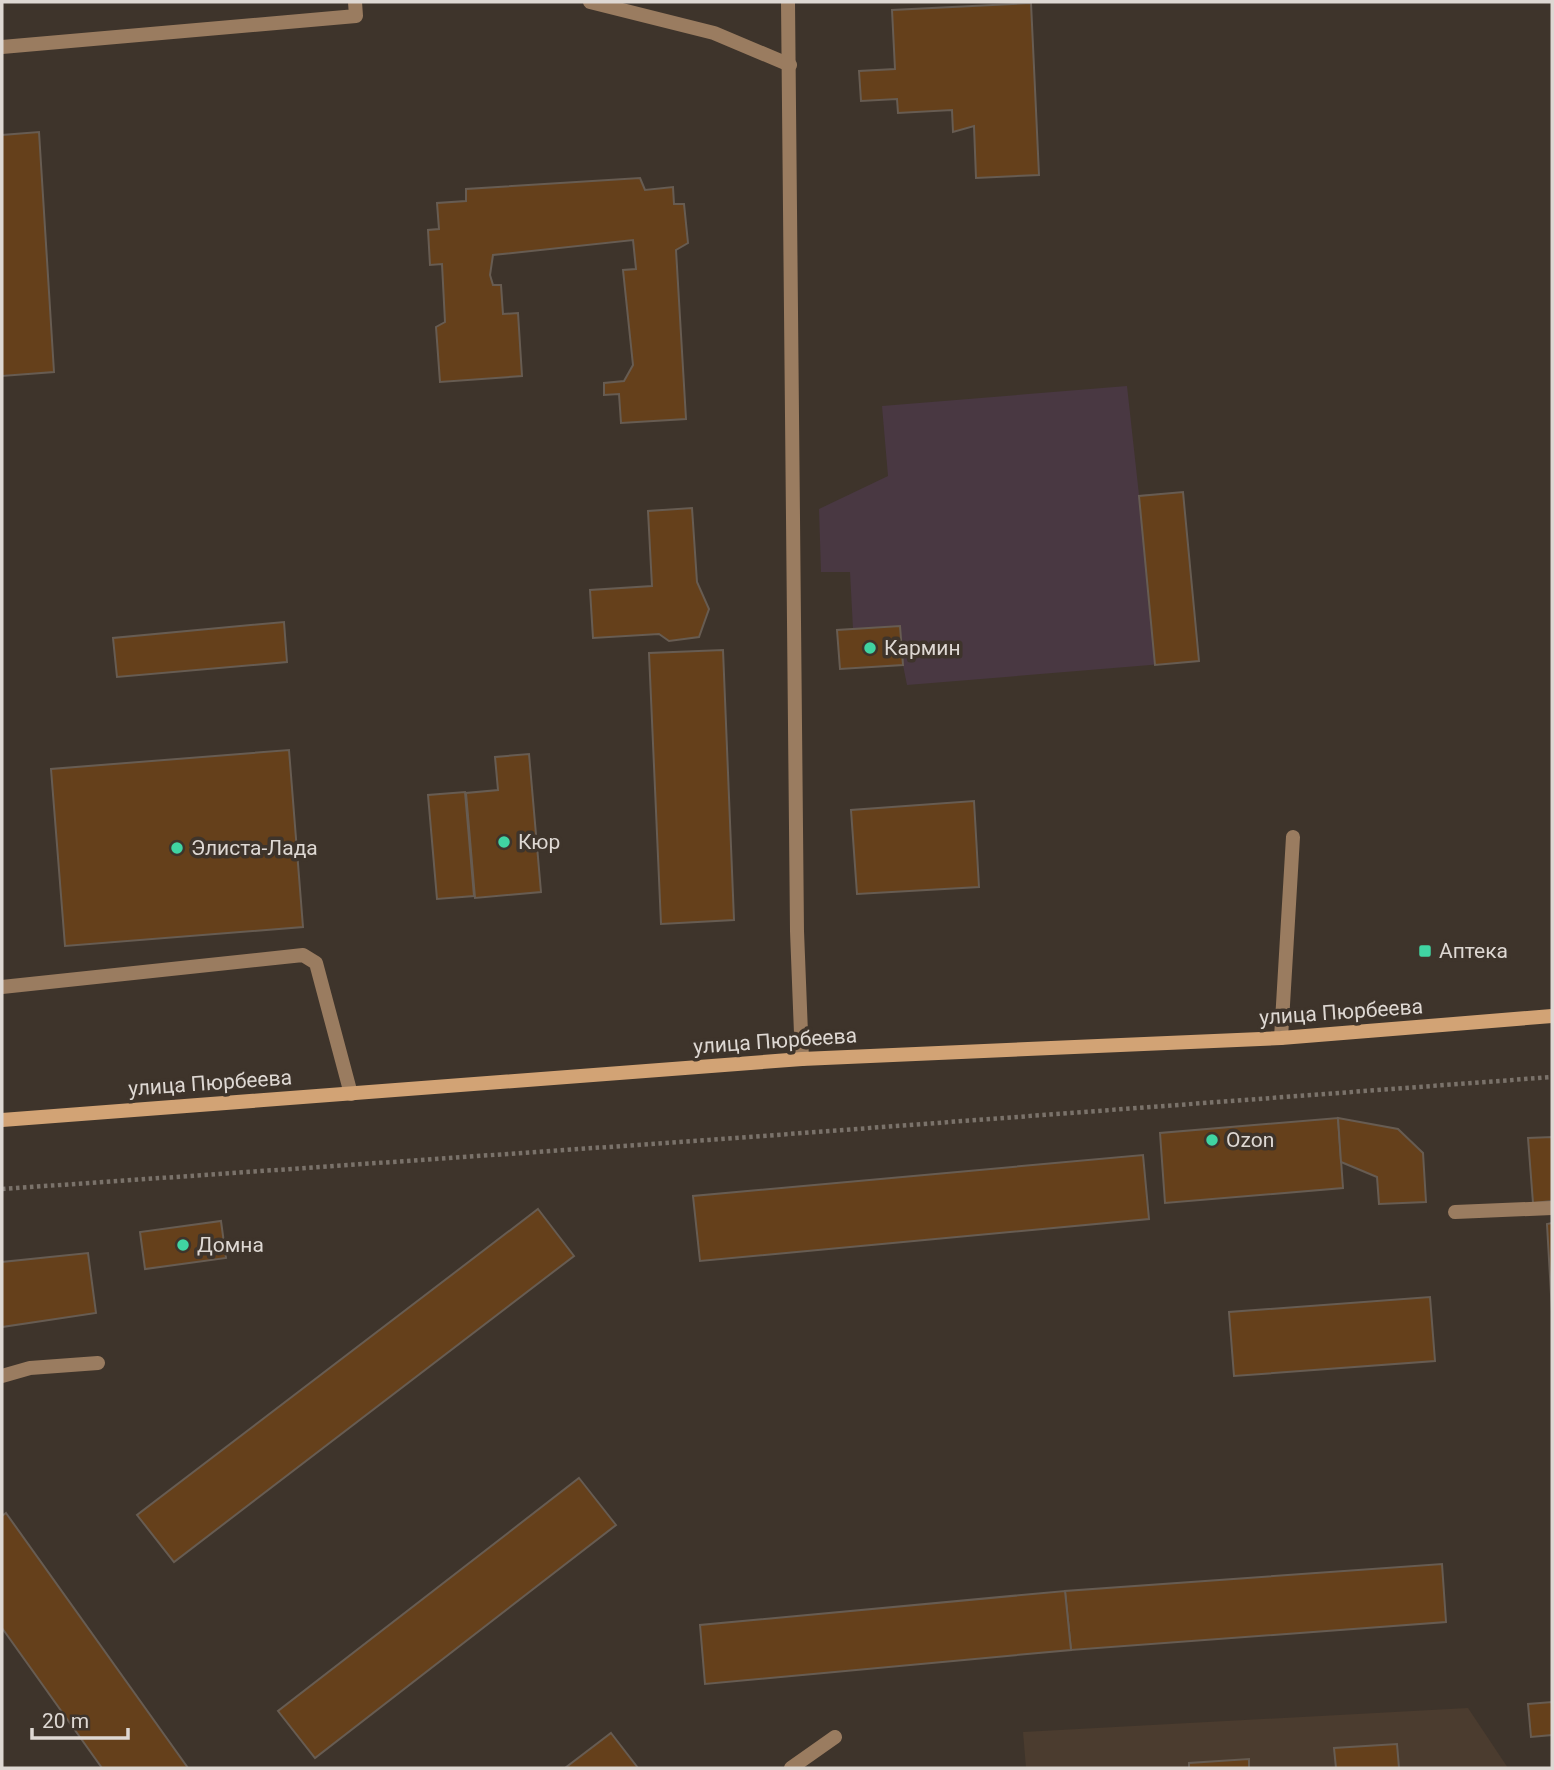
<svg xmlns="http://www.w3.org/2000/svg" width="1554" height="1770" viewBox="0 0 1554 1770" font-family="Roboto,sans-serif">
	<rect width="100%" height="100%" fill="#3e342b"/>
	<!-- built -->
	<path fill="#4b3c2f" d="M1468 1708 1508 1768H1026L1023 1732Z"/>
	<!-- industrial -->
	<path fill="#493842" d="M1127 386 1139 495 1183 492 1199 661 907 685 903 665 900 627 853 629 850 572H821L819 509 888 476 882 406Z"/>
	<!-- building -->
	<g fill="#65401b" stroke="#675c52" stroke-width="2">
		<path d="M1031 3 1039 175 976 178 974 126 953 132 952 110 898 113 897 99 861 101 859 71 895 69 892 10Z"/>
		<path d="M39 132 54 372 2 376V135Z"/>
		<path d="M640 178 645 190 673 187 674 204H684L688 243 676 250 686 419 621 423 619 394 604 395V383L624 381 633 365 623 270 636 269 633 240 493 255 490 275 493 285H501L503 314 518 313 522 376 440 382 436 327 445 322 442 264 430 265 428 230 439 229 437 203 466 201V189Z"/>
		<path d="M1183 492 1199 661 1155 665 1139 496Z"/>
		<path d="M692 508 697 582 709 609 699 637 669 641 659 634 593 638 590 590 652 586 648 511Z"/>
		<path d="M284 622 287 662 117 677 113 638Z"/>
		<path d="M900 626 903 665 840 669 837 630Z"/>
		<path d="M723 650 734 920 661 924 649 653Z"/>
		<path d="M289 750 303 927 65 946 51 769Z"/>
		<path d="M529 754 541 892 475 898 466 793 498 790 495 757Z"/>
		<path d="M465 792 474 896 437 899 428 795Z"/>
		<path d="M974 801 979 887 857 894 851 810Z"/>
		<path d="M1338 1118 1343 1188 1165 1203 1160 1133Z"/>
		<path d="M1338 1118 1398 1129 1423 1153 1426 1202 1379 1204 1377 1177 1341 1162Z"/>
		<path d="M1552 1137V1201L1533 1203 1528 1138Z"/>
		<path d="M1143 1155 1149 1219 700 1261 693 1196Z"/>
		<path d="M538 1209 574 1256 174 1562 137 1515Z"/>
		<path d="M221 1221 226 1258 145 1269 140 1232Z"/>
		<path d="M1552 1223V1312L1547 1224Z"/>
		<path d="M88 1253 96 1313 2 1327V1262Z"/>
		<path d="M1430 1297 1435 1361 1234 1376 1229 1312Z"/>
		<path d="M579 1478 616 1525 315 1758 278 1711Z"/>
		<path d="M6 1513 188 1768H102L2 1628V1516Z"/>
		<path d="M1442 1564 1446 1622 1071 1650 1065 1591Z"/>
		<path d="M1065 1591 1071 1650 705 1684 700 1625Z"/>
		<path d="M1552 1702V1735L1531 1737 1528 1704Z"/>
		<path d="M611 1733 638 1768H565Z"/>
		<path d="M1397 1744 1399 1768H1336L1334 1748Z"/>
		<path d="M1249 1759V1768H1189V1763Z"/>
	</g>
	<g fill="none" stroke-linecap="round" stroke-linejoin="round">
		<!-- path -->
		<path stroke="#7a726a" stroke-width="4.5" stroke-dasharray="3.5 3.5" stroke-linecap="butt" d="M2 1189 709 1140 1552 1077"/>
		<!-- service -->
		<g stroke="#9a7c60" stroke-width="14">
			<path d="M590 2 714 33 790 65"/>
			<path d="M2 47 356 16 355 2"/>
			<path d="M2 987 303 955 316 963 351 1094"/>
			<path d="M1281 1038 1293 837"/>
			<path d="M1455 1212 1552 1208"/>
			<path d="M2 1376 30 1368 98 1363"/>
			<path d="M791 1768 835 1737"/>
		</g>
		<!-- minor -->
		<path stroke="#9a7c60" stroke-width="14" d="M788 2 797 931 802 1059"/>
		<!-- secondary -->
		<path stroke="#d2a375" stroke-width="14" d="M2 1120 802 1059 1281 1038 1552 1016"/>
	</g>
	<!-- markers -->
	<g fill="#40d4a2" stroke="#3e342b" stroke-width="2.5">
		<circle cx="870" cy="648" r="7"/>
		<circle cx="504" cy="842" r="7"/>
		<circle cx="177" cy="848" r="7"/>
		<rect x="1418" y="944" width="14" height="14" rx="3.5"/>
		<circle cx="1212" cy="1140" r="7"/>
		<circle cx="183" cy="1245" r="7"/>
	</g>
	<g text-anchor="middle" stroke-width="7" stroke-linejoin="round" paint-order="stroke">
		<!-- poi labels -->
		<g font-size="21" fill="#ded8d3" stroke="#3e342b" text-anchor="start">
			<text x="884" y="655">Кармин</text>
			<text x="518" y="849">Кюр</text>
			<text x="191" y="855">Элиста-Лада</text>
			<text x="1439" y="958">Аптека</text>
			<text x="1226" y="1147">Ozon</text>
			<text x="197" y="1252">Домна</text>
		</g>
		<!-- street labels -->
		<g font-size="21" fill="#ded8d3" stroke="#3e342b">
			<text transform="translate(1341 1012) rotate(-4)" y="7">улица Пюрбеева</text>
			<text transform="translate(775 1041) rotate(-4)" y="7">улица Пюрбеева</text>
			<text transform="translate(210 1083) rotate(-4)" y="7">улица Пюрбеева</text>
		</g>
	</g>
	<!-- border -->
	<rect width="1554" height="1770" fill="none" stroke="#ded8d3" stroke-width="7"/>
	<!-- scale -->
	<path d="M32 1728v10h96v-10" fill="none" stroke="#ded8d3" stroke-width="3.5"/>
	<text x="42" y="1728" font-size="21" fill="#ded8d3" stroke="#3e342b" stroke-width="5" paint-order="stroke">20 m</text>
</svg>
